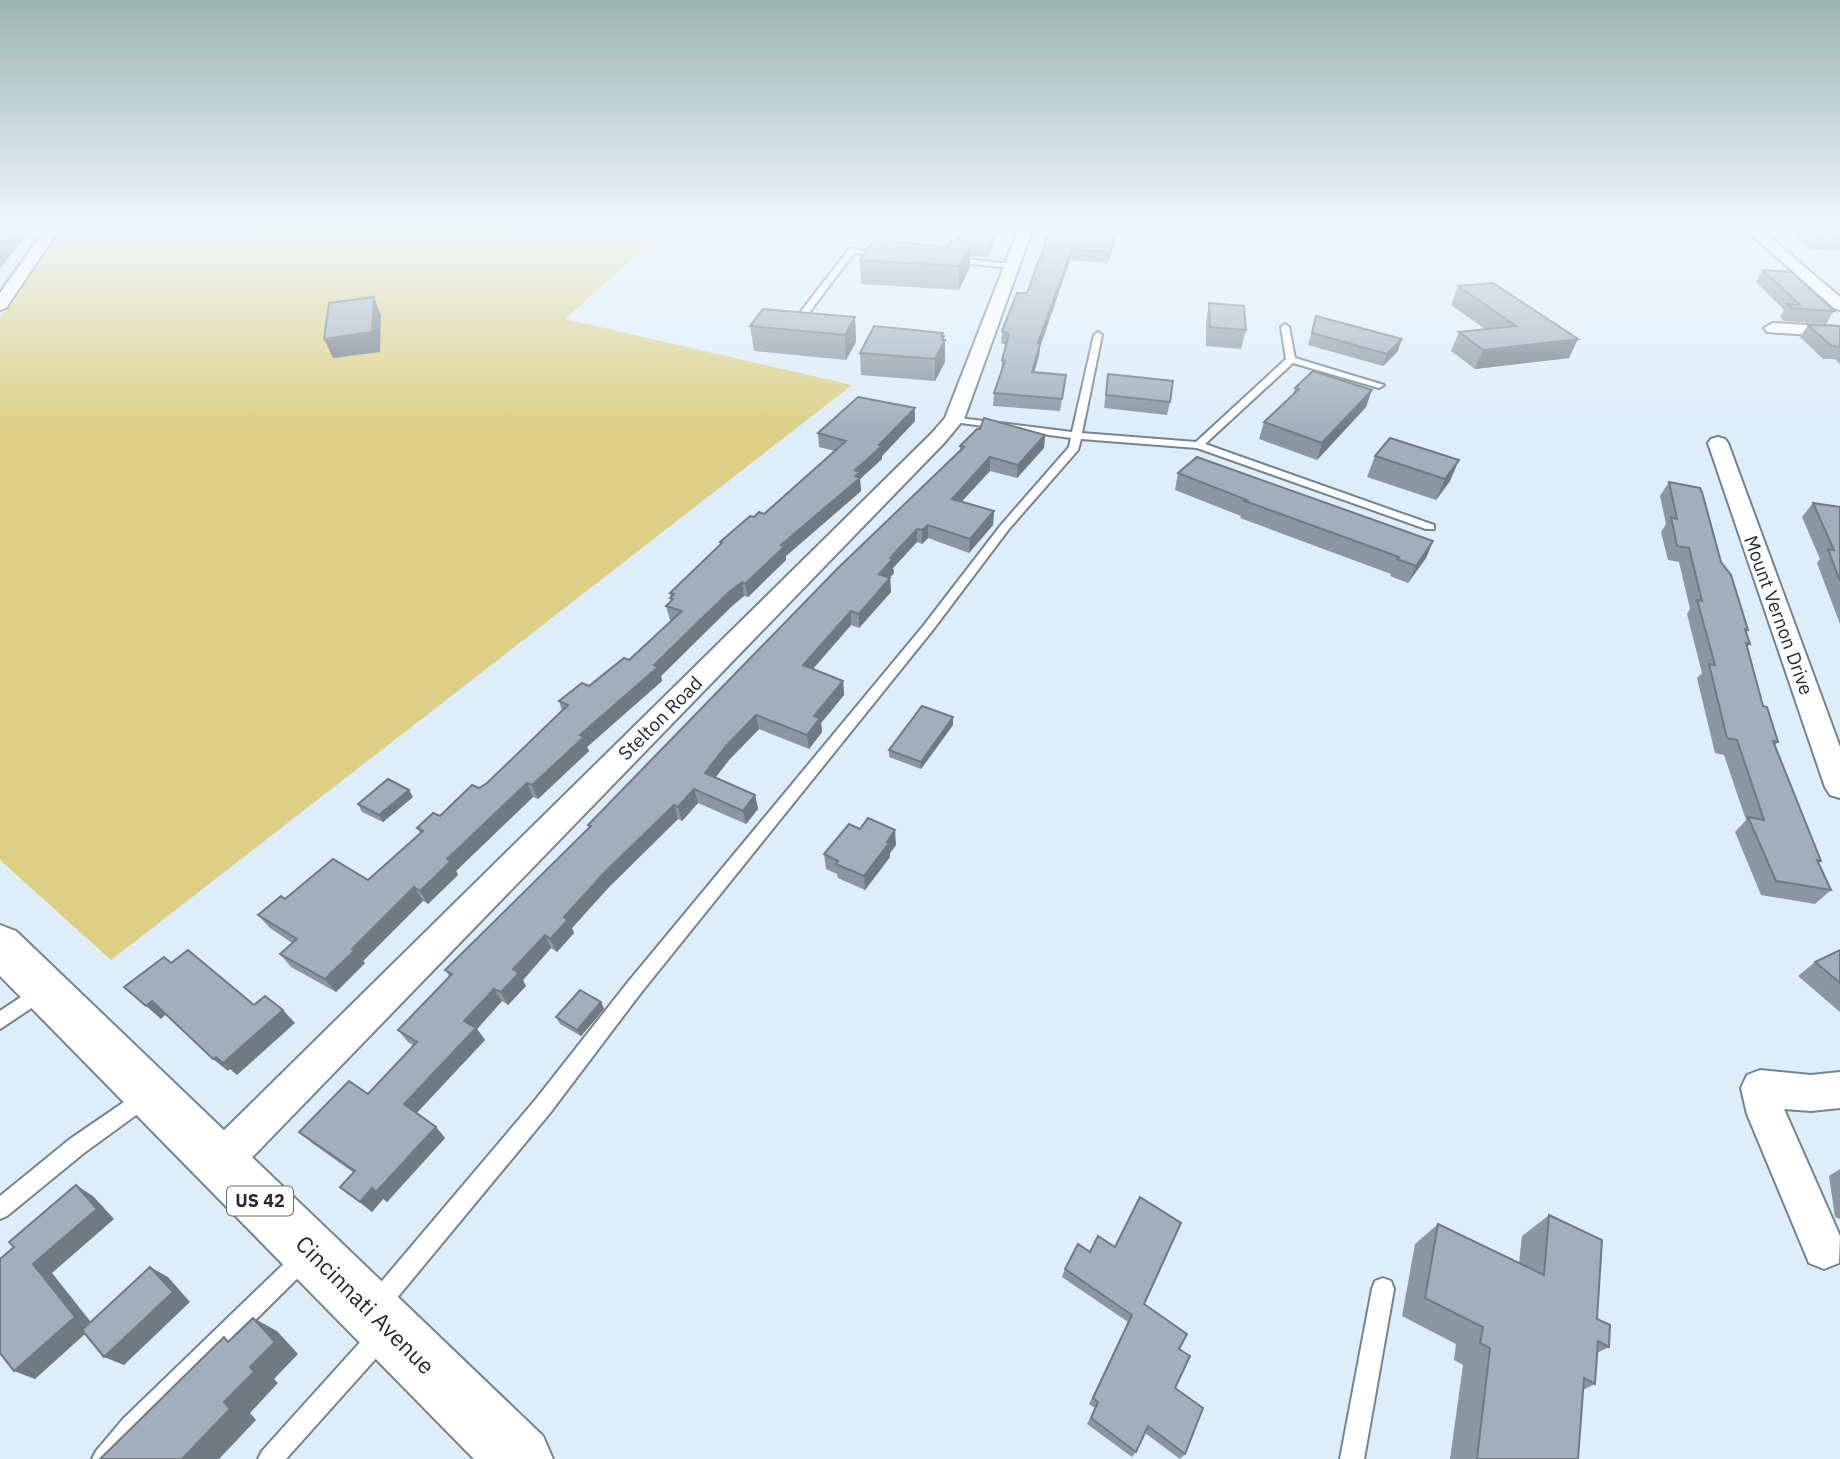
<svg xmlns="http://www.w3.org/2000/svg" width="1840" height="1459" viewBox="0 0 1840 1459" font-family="'IBM Plex Sans',sans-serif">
	<rect width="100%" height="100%" fill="#ddedfa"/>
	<!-- green -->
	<path fill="#ddd084" d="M61 228H668L565 319 852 385 111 960 0 860V317Z"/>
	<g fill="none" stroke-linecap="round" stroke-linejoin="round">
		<defs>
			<g id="service">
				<path d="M849 249 881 252 885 254 881 256 854 253 805 318H799V314Z"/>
				<path d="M954 258 1012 264 1016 266 1012 268 951 262V258Z"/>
				<path d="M1285 324 1289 327 1295 358 1384 385 1379 388 1293 363 1205 444 1434 525V529H1426L1197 448 1081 439 1078 450 1009 529 932 631 640 994 550 1113 387 1310 379 1313 371 1310 368 1302 371 1294 536 1099 628 982 924 625 1001 525 1069 447 1071 438 954 422 951 421V417L1072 432 1094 335 1098 332 1102 335 1082 433 1196 442 1286 359 1281 327Z"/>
				<path d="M42 983 48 985 51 991 48 997 0 1029V1011Z"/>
				<path d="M143 1089 150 1091 153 1098 150 1105 84 1153 7 1216 0 1219V1196L70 1139Z"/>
				<path d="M303 1248 310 1252 314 1259 310 1266 139 1435 120 1459H92L96 1451 123 1419 296 1252Z"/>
				<path d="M1383 1278 1391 1281 1394 1289 1364 1459H1340L1372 1289 1375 1281Z"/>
				<path d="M380 1326 388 1329 391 1337 388 1345 286 1459H258L262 1451 372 1329Z"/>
			</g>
			<g id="minor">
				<path d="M46 228H60L6 308 0 310V293Z"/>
				<path d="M1019 228H1033L964 419 945 442 235 1175 221 1181 207 1175 201 1161 207 1147 931 434 945 418Z"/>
				<path d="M1744 228H1759L1840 297V310L1834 308Z"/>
				<path d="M1773 323 1840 327V337L1767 332 1764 328Z"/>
				<path d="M1718 437 1725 439 1728 443 1840 747V798L1830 795 1825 787 1708 443 1711 439Z"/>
				<path d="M1760 1070 1811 1075 1840 1072V1108L1811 1111 1784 1109 1840 1236 1839 1263 1824 1269 1809 1263 1747 1114 1741 1088 1747 1075Z"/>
			</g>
			<path id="trunk" d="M0 925 16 931 543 1436 553 1459H474L0 976Z"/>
		</defs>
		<!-- service casing -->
		<use href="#service" stroke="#758490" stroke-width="4"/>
		<!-- minor casing -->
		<use href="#minor" stroke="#758490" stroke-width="4"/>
		<!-- trunk casing -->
		<use href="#trunk" stroke="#758490" stroke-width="4"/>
		<!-- service -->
		<use href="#service" fill="#fff" fill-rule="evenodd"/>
		<!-- minor -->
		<use href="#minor" fill="#fff" fill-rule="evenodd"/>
		<!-- trunk -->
		<use href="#trunk" fill="#fff" fill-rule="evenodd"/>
	</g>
	<!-- wall -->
	<g fill="#8a96a1">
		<path d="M1000 228 991 251H989V257L970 256V267L959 290 861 284 860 260 897 238V242L948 247 957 242Z"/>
		<path d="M1061 228H1131L1130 236 1117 235 1108 263 1070 260 1040 347 1039 356 1034 372 1066 375 1060 411 993 406 994 393 1001 371 1002 360 1006 345 1001 343 1002 331 1027 293Z"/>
		<path d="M1784 228H1840V251L1811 249Z"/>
		<path d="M1763 270 1834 311 1826 324 1784 321 1780 317 1784 310 1756 282Z"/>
		<path d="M1458 286 1569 358 1475 369 1451 351 1459 332 1485 329 1451 305Z"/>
		<path d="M1209 303 1246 330 1241 349 1206 346V322Z"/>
		<path d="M1316 316 1398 351 1383 366 1308 345Z"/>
		<path d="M855 317 856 342 846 360 754 351 750 326Z"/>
		<path d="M1808 325 1840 326V364L1835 359H1823L1800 337Z"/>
		<path d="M943 336H944L945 362 935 381 861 375 860 353Z"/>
		<path d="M1108 374 1170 402 1167 415 1104 408Z"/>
		<path d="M1295 388 1366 407 1317 460 1259 439 1264 422 1293 394Z"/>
		<path d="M915 421 882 456V459L860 479 861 491 786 556V560L748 597 744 596 732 606 661 676 662 681 587 747 589 751 538 799 533 797 456 871 458 875 428 904 423 901 363 961 365 963 336 992 291 967 280 954 292 943 270 928 258 915 285 899 368 880 420 833 417 828 440 816 487 783 562 711 559 701 589 686 629 660 672 621 670 620 666 606 671 602 670 593 720 545V542L754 517 764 514 835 451 819 447 818 433Z"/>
		<path d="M1045 435 1044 448 1017 478 990 471 962 501 994 511 993 525 969 553 928 538 922 544 917 542 893 568 894 573 889 578H890L891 592 859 628 851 625 813 669 843 681 844 695 821 723 822 732 809 749 759 729 729 760 715 778 755 795 758 809 746 824 698 803 682 821 678 819 609 887 572 928 574 933 557 952 551 948 523 980 526 986 508 1005 502 1001 477 1029 485 1040 416 1113 436 1127 445 1138 387 1202 383 1199 372 1212 340 1187 354 1173 312 1143 299 1132 368 1094 414 1046 408 1042 398 1030 450 977 445 970 589 827 588 825 960 450V446Z"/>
		<path d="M1375 456 1450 481 1436 500 1367 477Z"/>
		<path d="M1178 473 1433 541 1426 558 1408 583 1390 576 1391 574 1240 518 1241 516 1175 490Z"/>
		<path d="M1669 482 1721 562 1748 630 1746 632 1750 644 1747 647 1763 706 1778 742 1775 745 1821 861 1818 863 1831 890 1815 904 1761 895 1735 832 1746 820 1724 755 1715 753 1697 678 1702 673 1687 614 1690 609 1679 562 1668 560 1661 532 1666 524 1660 496Z"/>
		<path d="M1813 503 1840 507V624L1817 563 1820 559 1802 517Z"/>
		<path d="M953 717V725L921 769 889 757V750Z"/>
		<path d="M413 797 383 822 362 812 358 804Z"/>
		<path d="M896 845 890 853V857L865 890 838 878 837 874 826 869 824 854Z"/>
		<path d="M1840 950V1012L1798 976 1815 962Z"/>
		<path d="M601 1002 604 1009 581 1036 560 1024 556 1017Z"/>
		<path d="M1840 1169V1219L1835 1217 1829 1176Z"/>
		<path d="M1549 1215 1609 1347 1597 1353 1595 1384 1583 1390 1578 1459H1450L1463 1365 1454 1360 1456 1344 1402 1316 1415 1244 1438 1224 1519 1263 1522 1236Z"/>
		<path d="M1065 1269 1144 1304 1179 1349 1175 1388 1185 1454 1180 1459 1145 1433 1136 1452 1132 1457 1087 1424 1095 1408 1089 1404 1128 1322 1062 1277Z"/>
	</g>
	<!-- shaded-wall -->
	<g fill="#707a83">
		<path d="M16 228H31L0 269V247Z"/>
		<path d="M996 228H1000L991 251 992 241Z"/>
		<path d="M1118 228 1117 235 1108 263 1110 252Z"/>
		<path d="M971 243 970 267 959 290V266Z"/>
		<path d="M1072 249 1070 260 1040 347 1039 356 1031 384 1032 372 1038 343Z"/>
		<path d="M374 297 381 316 380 352 333 358 324 339Z"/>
		<path d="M855 317 856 342 846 360 845 335Z"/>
		<path d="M943 333V339L944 336V342L945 340V362L935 381V359Z"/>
		<path d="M1402 339 1398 351 1383 366 1387 354Z"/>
		<path d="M1578 339 1569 358 1475 369 1483 350Z"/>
		<path d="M1372 390 1366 407 1317 460 1322 443Z"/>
		<path d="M915 408V421L882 456V459L860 479 861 491 786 556V560L748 597 745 584 781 545Z"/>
		<path d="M1045 435 1044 448 1017 478 1018 465Z"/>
		<path d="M990 457V471L952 512V499Z"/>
		<path d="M1459 460 1450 481 1436 500 1445 479Z"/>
		<path d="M994 511 993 525 969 553 970 539Z"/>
		<path d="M928 525V538L922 544V530Z"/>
		<path d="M917 529V542L893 568 894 573 879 588V574L890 558Z"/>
		<path d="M1433 541 1426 558 1408 583 1416 566Z"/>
		<path d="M890 578 891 592 859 628V614Z"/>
		<path d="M742 582 744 596 732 606 661 676 662 681 587 747 589 751 538 799 532 785 580 735 729 592Z"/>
		<path d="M851 611V625L804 679 803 665Z"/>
		<path d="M843 681 844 695 821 723 822 732 809 749 807 735 814 716Z"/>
		<path d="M756 715 759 729 729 760 708 787 705 773 726 746Z"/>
		<path d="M953 717V725L921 769V762Z"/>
		<path d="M527 783 533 797 456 871 458 875 428 904 420 891 447 859Z"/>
		<path d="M694 789 698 803 682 821 678 807Z"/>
		<path d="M409 790 413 797 383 822 379 815Z"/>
		<path d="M755 795 758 809 746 824 743 811Z"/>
		<path d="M674 805 678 819 609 887 572 928 574 933 557 952 550 939 564 917 604 873Z"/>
		<path d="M895 830 896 845 890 853V857L865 890 864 876Z"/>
		<path d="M414 887 423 901 363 961 365 963 336 992 325 979 352 949Z"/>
		<path d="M545 935 551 948 523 980 526 986 508 1005 501 992 513 969Z"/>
		<path d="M494 989 502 1001 477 1029 485 1040 414 1116 404 1104 464 1021Z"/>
		<path d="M152 1001 166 1014 161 1019 146 1006Z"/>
		<path d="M601 1002 604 1009 581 1036 577 1030Z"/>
		<path d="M283 1010 295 1023 237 1075 223 1063Z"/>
		<path d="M216 1057 230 1069 228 1071 213 1059Z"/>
		<path d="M436 1127 445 1138 387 1202 376 1192Z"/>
		<path d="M76 1185 93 1196 114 1219 52 1273 94 1326 35 1379 14 1371 33 1264Z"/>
		<path d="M372 1188 383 1199 372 1212 360 1202Z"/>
		<path d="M150 1267 168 1277 190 1302 124 1365 104 1357Z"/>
		<path d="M253 1318 277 1331 298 1354 274 1379 278 1383 250 1413 256 1420 219 1459H182L250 1367Z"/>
	</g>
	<!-- building -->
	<g fill="#a0afbb" stroke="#707a83" stroke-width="2">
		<path d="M0 228H16L0 247Z"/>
		<path d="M965 228H996L992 241H989L990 246H970L971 243 957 242Z"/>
		<path d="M1051 228 1061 229V228H1118L1110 252 1072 249 1038 343 1040 344 1032 372 1066 375 1062 399 994 393 1005 361 1002 360 1009 334 1002 331 1017 293H1027Z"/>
		<path d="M1805 228H1840V239L1818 238Z"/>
		<path d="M876 236 897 238 895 242 948 247 951 241 971 243 959 266 860 260Z"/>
		<path d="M1763 270 1792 272 1834 311 1792 308 1787 304 1800 305Z"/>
		<path d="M1493 283 1578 339 1483 350 1459 332 1516 326 1458 286Z"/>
		<path d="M374 297 372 332 324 339 329 303Z"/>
		<path d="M1209 303 1244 306 1246 330 1210 327Z"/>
		<path d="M763 309 855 317 845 335 750 326Z"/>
		<path d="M1316 316 1402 339 1387 354 1312 333Z"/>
		<path d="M1808 325 1840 326V347L1832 346Z"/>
		<path d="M874 326 943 333 941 336H944L942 340H945L935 359 860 353Z"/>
		<path d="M1313 371 1372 390 1322 443 1264 422 1299 389 1295 388Z"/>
		<path d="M1108 374 1173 381 1170 402 1106 395Z"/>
		<path d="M858 397 915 408 879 445 882 446 855 470 860 472 855 476 860 478 781 545 785 546 745 584 742 582 729 592 654 665 658 667 580 735 584 737 532 785 527 783 447 859 451 861 420 891 414 887 352 949 355 950 325 979 280 954 297 939 258 915 281 896 285 899 333 859 368 880 423 831 417 828 433 813 440 816 472 785 479 788 487 783 568 705 559 701 582 683 589 686 624 658 629 660 682 611 666 606 673 599 670 598 674 594 670 593 722 543 720 542 750 516 754 517 759 512 764 514 846 441 818 433Z"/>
		<path d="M984 418 1045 435 1018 465 990 457 952 499 994 511 970 539 928 525 922 530 917 529 890 558 893 559 879 574 890 578 859 614 851 611 803 665 843 681 814 716 820 718 807 735 756 715 726 746 705 773 755 795 743 811 694 789 678 807 674 805 604 873 564 917 568 920 550 939 545 935 513 969 519 973 501 992 494 989 464 1021 476 1028 404 1104 436 1127 376 1192 372 1188 360 1202 340 1187 355 1171 299 1132 349 1081 368 1094 417 1042 398 1030 452 974 445 970 591 826 588 825 837 569 964 447 960 446 977 429H980Z"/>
		<path d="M1390 438 1459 460 1445 479 1375 456Z"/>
		<path d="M1197 457 1433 541 1416 566 1397 559 1399 557 1245 501 1247 500 1178 473Z"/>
		<path d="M1669 482 1700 488 1702 492 1721 562 1731 575 1748 630 1745 629 1750 644 1746 643 1763 706 1767 707 1778 742 1773 741 1821 861 1817 860 1831 890 1776 881 1748 817 1764 820 1737 740 1727 738 1709 664 1715 665 1697 600 1702 601 1689 548 1677 546 1671 517 1677 519Z"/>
		<path d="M1813 503 1840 507V581L1828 549 1834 550Z"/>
		<path d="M922 706 953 717 921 762 889 750Z"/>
		<path d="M388 779 409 790 379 815 358 804Z"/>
		<path d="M868 818 895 830 887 842 889 843 864 876 836 864 838 861 824 854 849 824 860 829Z"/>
		<path d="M188 950 254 1005 265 996 283 1010 223 1063 216 1057 213 1059 152 1001 146 1006 124 987 164 957 171 963Z"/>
		<path d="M1840 950V983L1815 962Z"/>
		<path d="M580 990 601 1002 577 1030 556 1017Z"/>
		<path d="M76 1185 97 1209 33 1264 75 1317 14 1371 0 1353V1259L14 1247 9 1242Z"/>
		<path d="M1140 1197 1181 1223 1144 1304 1187 1334 1179 1349 1190 1356 1175 1388 1203 1408 1185 1454 1148 1426 1136 1452 1091 1418 1098 1402 1093 1398 1132 1315 1065 1269 1078 1244 1090 1252 1098 1236 1115 1247Z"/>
		<path d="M1549 1215 1602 1240 1597 1319 1610 1325 1609 1347 1598 1341 1595 1384 1584 1378 1578 1459H1477L1490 1348 1480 1343 1483 1327 1425 1298 1438 1224 1544 1275Z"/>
		<path d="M150 1267 173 1292 104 1357 82 1330Z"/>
		<path d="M253 1318 275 1342 250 1367 254 1372 224 1402 230 1409 182 1459H100L224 1337 228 1342Z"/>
	</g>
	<!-- sky -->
	<linearGradient id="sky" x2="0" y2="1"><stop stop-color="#9bb5b0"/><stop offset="0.53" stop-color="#f0f7fd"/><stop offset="1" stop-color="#f0f7fd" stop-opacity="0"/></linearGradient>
	<rect width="1840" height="432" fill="url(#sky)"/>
	<g text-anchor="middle" stroke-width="7" stroke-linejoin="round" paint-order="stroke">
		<!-- shield labels -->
		<rect fill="#fff" stroke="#666a6d" stroke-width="2" x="227" y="1186.5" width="66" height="29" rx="5"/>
		<g font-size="18" font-weight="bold" fill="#242a2f">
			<text x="260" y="1207">US 42</text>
		</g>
		<!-- street labels -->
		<g font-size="19" fill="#242a2f" stroke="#fff">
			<text transform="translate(1779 615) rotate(70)" y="7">Mount Vernon Drive</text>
			<text transform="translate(660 718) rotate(-45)" y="7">Stelton Road</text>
		</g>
		<!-- near-street labels -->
		<g font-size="23" fill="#242a2f" stroke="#fff">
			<text transform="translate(365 1305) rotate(45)" y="8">Cincinnati Avenue</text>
		</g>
	</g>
</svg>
